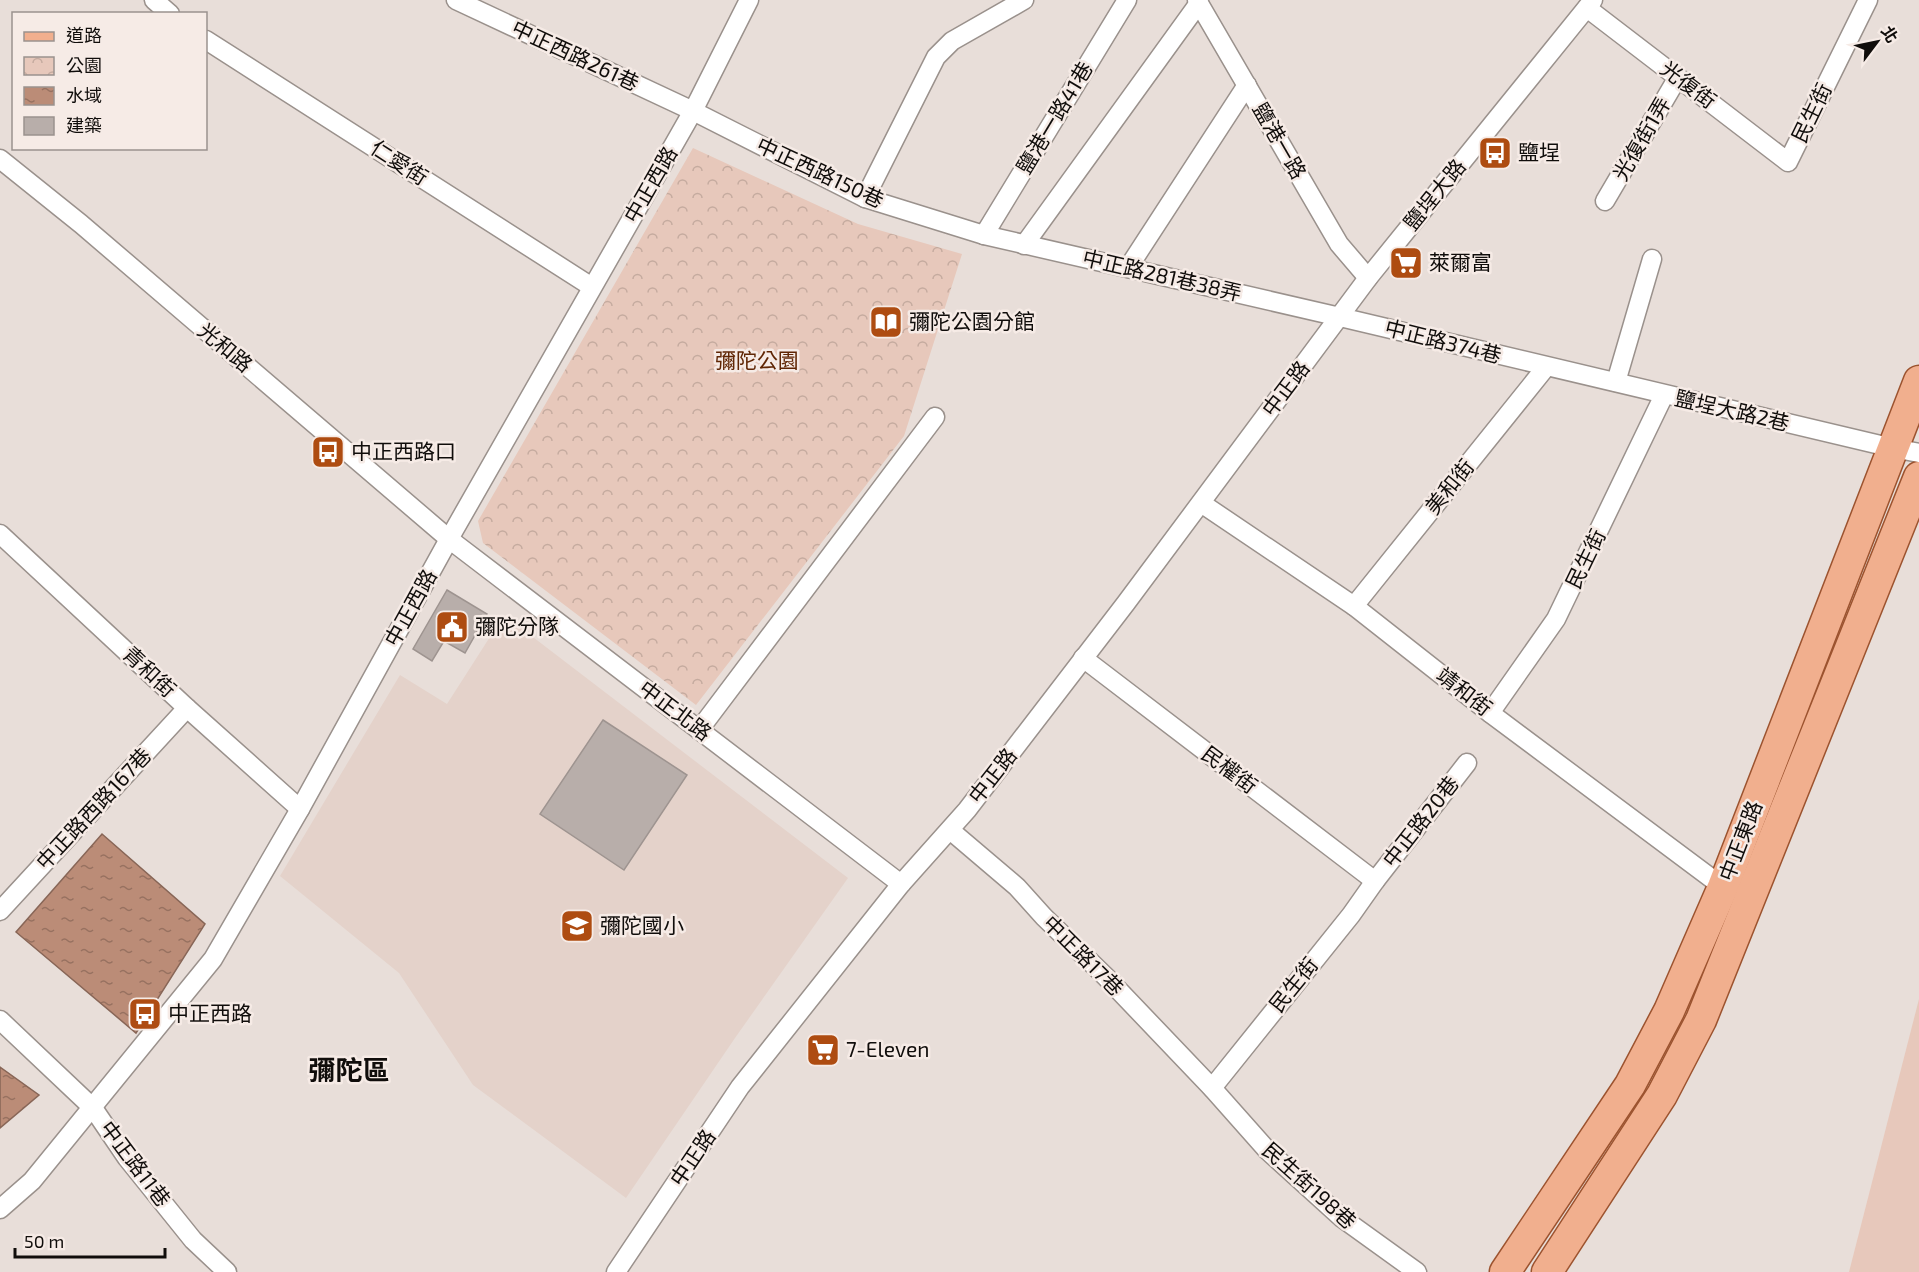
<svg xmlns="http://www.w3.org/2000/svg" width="1919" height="1272" viewBox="0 0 1919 1272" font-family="'Exo 2','Noto Sans TC',sans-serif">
	<defs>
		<pattern id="park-crowns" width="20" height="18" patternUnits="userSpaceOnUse" patternTransform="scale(1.5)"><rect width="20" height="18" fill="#e7c8bb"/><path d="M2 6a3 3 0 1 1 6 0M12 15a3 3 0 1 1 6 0" fill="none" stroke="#c5ab9f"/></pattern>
		<pattern id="water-ripples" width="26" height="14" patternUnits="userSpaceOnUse" patternTransform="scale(1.5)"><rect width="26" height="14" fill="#bb8c77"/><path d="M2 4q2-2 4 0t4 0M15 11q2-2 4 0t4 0" fill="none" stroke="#977160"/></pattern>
	</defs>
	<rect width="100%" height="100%" fill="#e8ded9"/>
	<!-- built -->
	<path fill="#e4d2ca" d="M504 615 848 878 735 1038 626 1198 473 1085 399 973 280 876 400 675 447 704Z"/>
	<!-- green -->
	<path fill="#e7c8bb" d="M1919 999V1272H1849Z"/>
	<!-- park -->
	<path fill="url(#park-crowns)" d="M693 148 858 224 962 254 904 436 696 705 483 543 478 521Z"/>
	<!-- water -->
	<g fill="url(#water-ripples)" stroke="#886657" stroke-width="1.5">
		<path d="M102 834 205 924 136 1033 16 932Z"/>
		<path d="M0 1067 39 1095 0 1128Z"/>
	</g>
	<!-- building -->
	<g fill="#b8aeaa" stroke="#9e9490" stroke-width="1.5">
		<path d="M447 590 487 614 465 653 444 641 432 661 413 649Z"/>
		<path d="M603 720 687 775 624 870 540 814Z"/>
	</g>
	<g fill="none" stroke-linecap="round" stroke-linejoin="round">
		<defs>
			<g id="street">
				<path d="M154 0 170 14"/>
				<path d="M456 0 693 111 865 198 984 235 1340 317 1893 448 1919 453"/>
				<path d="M1197 0 1339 244 1368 278"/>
				<path d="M1587 8 1788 162 1868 0"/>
				<path d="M206 40 592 287"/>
				<path d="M0 159 81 224 449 539 901 884"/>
				<path d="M865 198 936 57 952 41 1024 0"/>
				<path d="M1605 201 1678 77"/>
				<path d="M984 235 1127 0"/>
				<path d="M1024 245 1199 3"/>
				<path d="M1128 268 1247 85"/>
				<path d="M1616 382 1652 259"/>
				<path d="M1201 503 1354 606 1490 713 1723 887"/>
				<path d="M0 534 187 708 300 809"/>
				<path d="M1354 606 1546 367"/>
				<path d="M1083 658 1375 881"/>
				<path d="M1490 713 1556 619 1664 395"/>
				<path d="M699 730 935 417"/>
				<path d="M950 830 1017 887 1044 917 1106 977 1212 1088 1267 1150 1342 1218 1417 1272"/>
				<path d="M0 911 187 708"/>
				<path d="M0 1020 93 1108 127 1158 193 1240 227 1272"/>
				<path d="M1212 1088 1351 915 1375 881 1467 763"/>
				<path d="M0 1209 32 1181 213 959 300 809 449 539 693 111 749 0"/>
				<path d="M616 1272 740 1087 901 884 967 810 1126 603 1368 278 1593 0"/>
			</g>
			<g id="primary">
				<path d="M1505 1272 1630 1085 1669 1011 1723 887 1919 381"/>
				<path d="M1547 1272 1662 1095 1701 1020 1919 477"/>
			</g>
		</defs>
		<!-- street casing -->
		<use href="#street" stroke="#9a918c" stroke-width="21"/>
		<!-- primary casing -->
		<use href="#primary" stroke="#9c532f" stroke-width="33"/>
		<!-- street -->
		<use href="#street" stroke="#fff" stroke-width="18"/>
		<!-- primary -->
		<use href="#primary" stroke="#f1af8e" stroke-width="30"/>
	</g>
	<!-- icons -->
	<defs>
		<symbol id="bus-square" viewBox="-11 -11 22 22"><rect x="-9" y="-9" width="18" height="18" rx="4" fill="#ae4c11" stroke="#f6ebe6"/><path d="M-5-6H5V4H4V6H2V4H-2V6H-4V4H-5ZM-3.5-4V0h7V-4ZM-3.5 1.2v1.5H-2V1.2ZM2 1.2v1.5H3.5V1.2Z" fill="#fff"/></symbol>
		<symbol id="supermarket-square" viewBox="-11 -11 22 22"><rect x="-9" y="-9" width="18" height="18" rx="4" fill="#ae4c11" stroke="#f6ebe6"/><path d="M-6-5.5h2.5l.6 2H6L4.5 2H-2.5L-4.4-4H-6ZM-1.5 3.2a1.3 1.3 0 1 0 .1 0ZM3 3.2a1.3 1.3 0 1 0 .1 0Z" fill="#fff"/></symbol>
		<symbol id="library-square" viewBox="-11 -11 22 22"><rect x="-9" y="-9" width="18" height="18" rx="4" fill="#ae4c11" stroke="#f6ebe6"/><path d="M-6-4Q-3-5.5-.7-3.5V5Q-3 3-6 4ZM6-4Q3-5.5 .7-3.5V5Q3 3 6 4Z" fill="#fff"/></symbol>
		<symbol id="civic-square" viewBox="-11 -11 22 22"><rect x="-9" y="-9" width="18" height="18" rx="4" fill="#ae4c11" stroke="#f6ebe6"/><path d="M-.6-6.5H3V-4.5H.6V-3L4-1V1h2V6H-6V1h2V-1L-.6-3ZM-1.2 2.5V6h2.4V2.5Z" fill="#fff"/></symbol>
		<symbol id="school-square" viewBox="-11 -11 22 22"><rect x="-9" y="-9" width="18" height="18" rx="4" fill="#ae4c11" stroke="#f6ebe6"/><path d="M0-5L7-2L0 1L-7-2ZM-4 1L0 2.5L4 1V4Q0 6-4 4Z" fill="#fff"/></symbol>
	</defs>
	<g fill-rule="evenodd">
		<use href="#bus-square" x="1476" y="134" width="38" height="38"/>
		<use href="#supermarket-square" x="1387" y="244" width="38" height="38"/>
		<use href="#library-square" x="867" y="303" width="38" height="38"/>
		<use href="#bus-square" x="309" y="433" width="38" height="38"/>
		<use href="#civic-square" x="433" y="608" width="38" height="38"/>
		<use href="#school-square" x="558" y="907" width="38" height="38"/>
		<use href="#bus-square" x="126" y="995" width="38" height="38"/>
		<use href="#supermarket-square" x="804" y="1031" width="38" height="38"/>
	</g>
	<g text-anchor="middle" stroke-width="5" stroke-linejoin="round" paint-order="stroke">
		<!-- street labels -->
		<g font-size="21" fill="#100d0b" stroke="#f6ebe6">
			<text transform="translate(575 56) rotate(25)" y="7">中正西路261巷</text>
			<text transform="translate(1688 85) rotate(37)" y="7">光復街</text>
			<text transform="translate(1812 113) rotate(-64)" y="7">民生街</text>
			<text transform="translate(1055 118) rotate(-59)" y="7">鹽港一路41巷</text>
			<text transform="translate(1642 139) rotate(-60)" y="7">光復街1弄</text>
			<text transform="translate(1279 141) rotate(60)" y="7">鹽港一路</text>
			<text transform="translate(399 163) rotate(33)" y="7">仁愛街</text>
			<text transform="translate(820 173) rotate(25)" y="7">中正西路150巷</text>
			<text transform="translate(651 185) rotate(-60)" y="7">中正西路</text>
			<text transform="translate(1435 195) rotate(-51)" y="7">鹽埕大路</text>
			<text transform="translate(1162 276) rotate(13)" y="7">中正路281巷38弄</text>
			<text transform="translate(1443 342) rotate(14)" y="7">中正路374巷</text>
			<text transform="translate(225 348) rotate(40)" y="7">光和路</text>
			<text transform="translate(1286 389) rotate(-53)" y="7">中正路</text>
			<text transform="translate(1732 411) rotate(13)" y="7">鹽埕大路2巷</text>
			<text transform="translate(1450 487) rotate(-51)" y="7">美和街</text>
			<text transform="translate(1586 559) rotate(-64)" y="7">民生街</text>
			<text transform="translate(411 608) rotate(-61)" y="7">中正西路</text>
			<text transform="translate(149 672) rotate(43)" y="7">青和街</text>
			<text transform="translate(1464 692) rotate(38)" y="7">靖和街</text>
			<text transform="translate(675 711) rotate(37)" y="7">中正北路</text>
			<text transform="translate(1229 770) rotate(37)" y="7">民權街</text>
			<text transform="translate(993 776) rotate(-52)" y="7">中正路</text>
			<text transform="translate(94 809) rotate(-47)" y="7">中正路西路167巷</text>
			<text transform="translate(1421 822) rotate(-52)" y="7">中正路20巷</text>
			<text transform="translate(1741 841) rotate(-69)" y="7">中正東路</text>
			<text transform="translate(1083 956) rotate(45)" y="7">中正路17巷</text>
			<text transform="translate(1294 985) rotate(-51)" y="7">民生街</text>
			<text transform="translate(693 1158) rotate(-56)" y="7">中正路</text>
			<text transform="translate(135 1164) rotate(53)" y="7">中正路11巷</text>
			<text transform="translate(1309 1186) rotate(42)" y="7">民生街198巷</text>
		</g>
		<!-- poi labels -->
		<g font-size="21" fill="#100d0b" stroke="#f6ebe6" text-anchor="start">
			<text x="1518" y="160">鹽埕</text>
			<text x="1429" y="270">萊爾富</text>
			<text x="909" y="329">彌陀公園分館</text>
			<text x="351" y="459">中正西路口</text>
			<text x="475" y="634">彌陀分隊</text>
			<text x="600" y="933">彌陀國小</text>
			<text x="168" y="1021">中正西路</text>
			<text x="846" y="1057">7-Eleven</text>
		</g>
		<!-- park labels -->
		<g font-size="21" fill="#602604" stroke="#f6ebe6">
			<text x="757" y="368">彌陀公園</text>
		</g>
		<!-- district labels -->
		<g font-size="27" font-weight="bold" fill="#100d0b" stroke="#f6ebe6">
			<text x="349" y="1080">彌陀區</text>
		</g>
	</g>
	<!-- legend -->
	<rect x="12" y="12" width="195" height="138" fill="#f6ebe6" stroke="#9a928e" stroke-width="1.5"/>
	<rect x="24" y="32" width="30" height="9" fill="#f1af8e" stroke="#9a928e" stroke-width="1.5"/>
	<text x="66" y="42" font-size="18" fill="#100d0b">道路</text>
	<rect x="24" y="57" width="30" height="18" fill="url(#park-crowns)" stroke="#9a928e" stroke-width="1.5"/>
	<text x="66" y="72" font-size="18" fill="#100d0b">公園</text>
	<rect x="24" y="87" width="30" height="18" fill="url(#water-ripples)" stroke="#9a928e" stroke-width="1.5"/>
	<text x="66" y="102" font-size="18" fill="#100d0b">水域</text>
	<rect x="24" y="117" width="30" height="18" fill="#b8aeaa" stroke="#9a928e" stroke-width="1.5"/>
	<text x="66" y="132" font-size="18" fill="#100d0b">建築</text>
	<!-- north arrow -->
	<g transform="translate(1877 42) rotate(58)" stroke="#f6ebe6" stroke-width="4.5" paint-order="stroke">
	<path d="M0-4.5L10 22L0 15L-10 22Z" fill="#100d0b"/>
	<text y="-9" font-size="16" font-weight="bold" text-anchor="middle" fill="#100d0b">北</text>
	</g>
	<!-- scale -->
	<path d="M15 1248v9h150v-9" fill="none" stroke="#100d0b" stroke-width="3"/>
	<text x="24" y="1248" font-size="18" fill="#100d0b" stroke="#f6ebe6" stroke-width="4.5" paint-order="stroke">50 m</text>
</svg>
